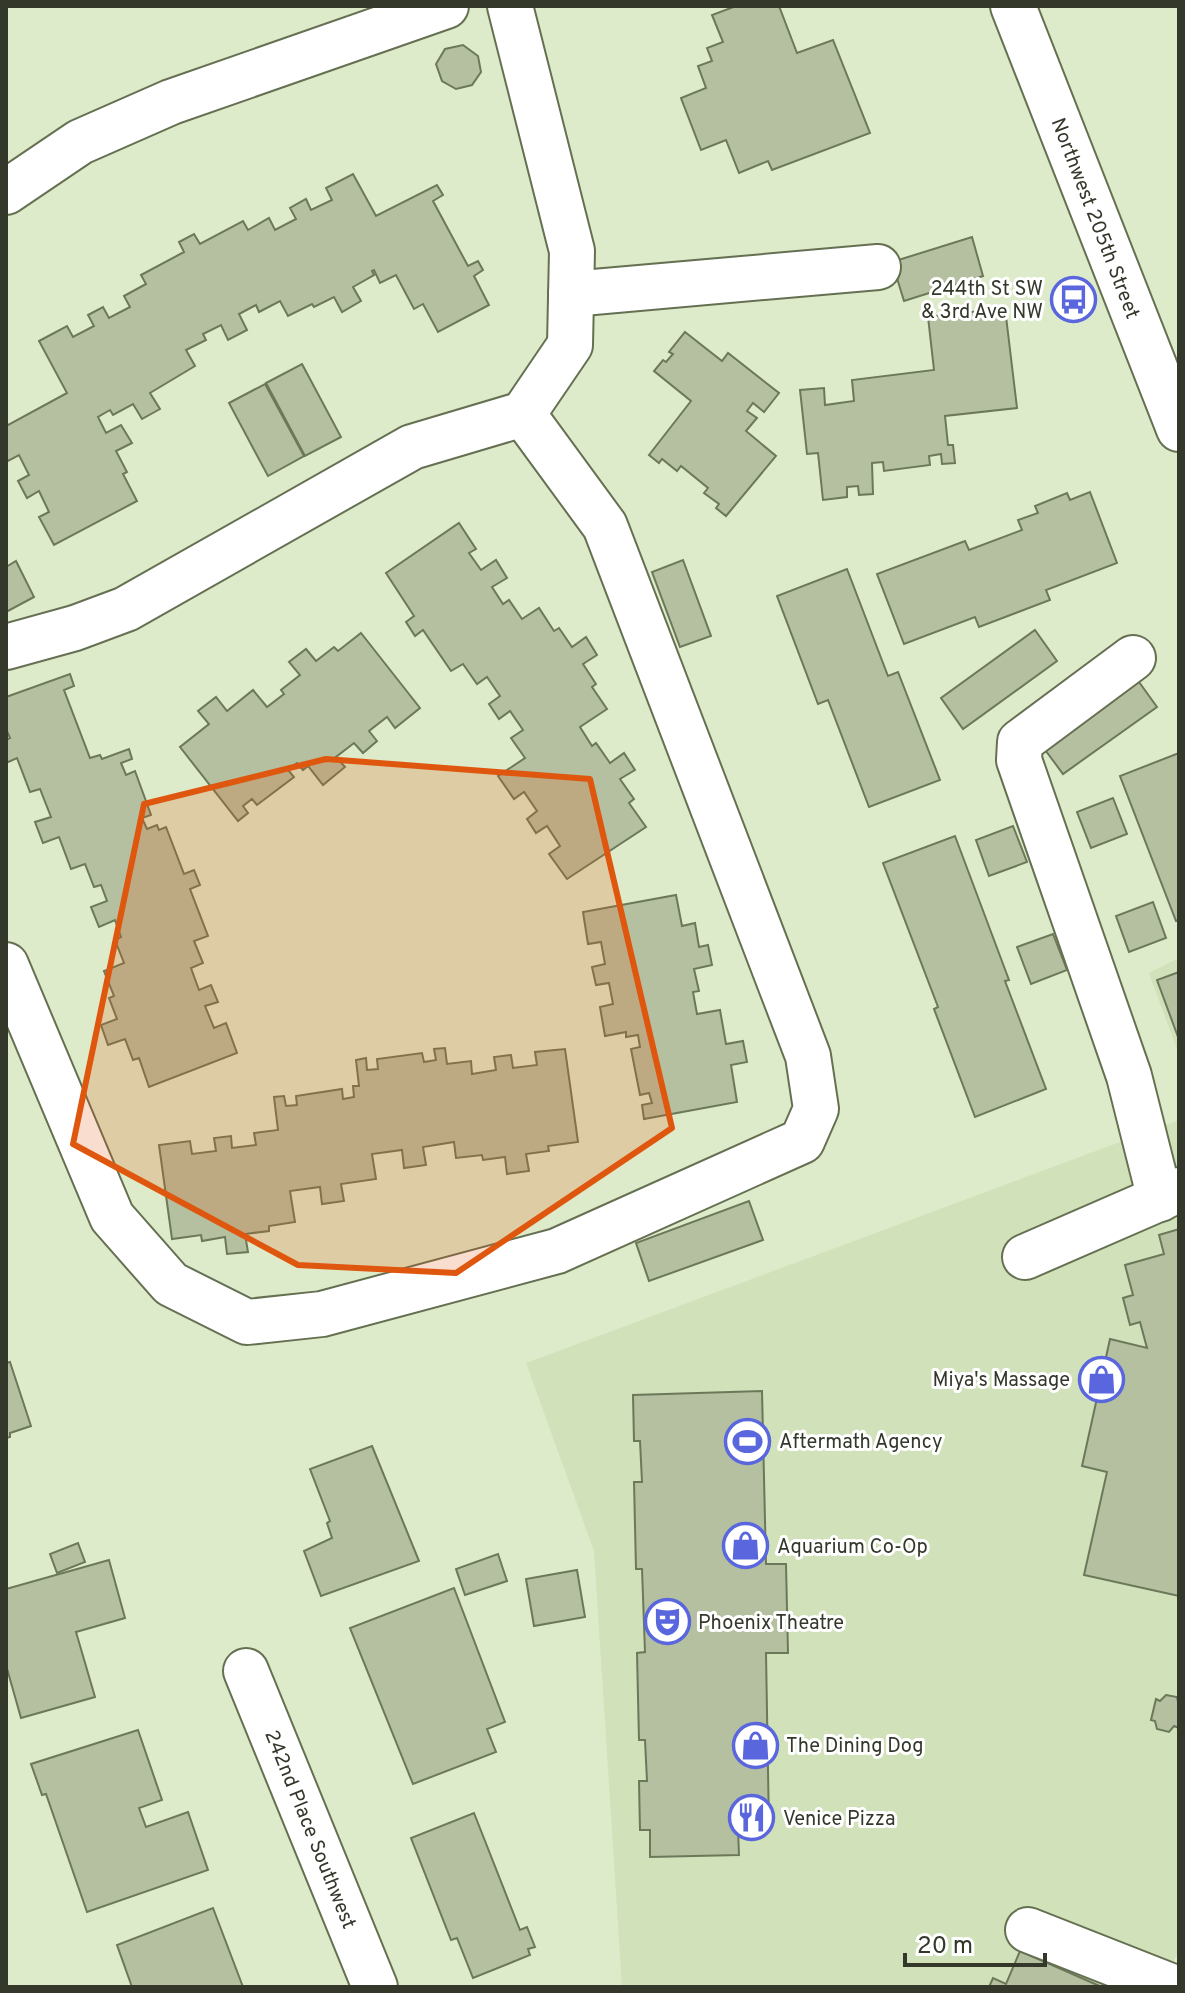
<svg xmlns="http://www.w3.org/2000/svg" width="1185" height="1993" viewBox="0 0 1185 1993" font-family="Overpass,sans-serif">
	<rect width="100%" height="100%" fill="#deebca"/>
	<!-- built -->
	<g fill="#d1e1b9">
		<path d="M1179 958V1055L1149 973Z"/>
		<path d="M1179 1120V1949L1162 1987H622L594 1551 526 1363Z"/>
	</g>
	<!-- building -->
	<g fill="#b4c0a0" stroke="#6c785a" stroke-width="2">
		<path d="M736 6H779L797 53 833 40 870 133 772 170 768 161 739 173 726 140 701 150 681 98 706 88 698 66 712 61 707 48 723 42 712 15Z"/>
		<path d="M463 45 478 56 481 72 472 85 456 89 442 81 436 64 445 49Z"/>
		<path d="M353 174 376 216 437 185 443 195 433 201 468 266 478 261 483 270 474 276 489 305 438 332 423 304 414 309 396 275 380 283 374 270 372 271 374 275 353 287 361 301 342 312 334 297 314 307 312 304 288 316 280 301 259 312 256 305 239 314 247 330 228 340 221 325 203 334 206 340 186 350 195 366 150 393 160 409 142 419 133 404 113 415 110 410 98 417 106 433 121 425 132 443 116 451 127 472 123 474 137 501 54 545 39 517 49 512 39 491 27 498 18 481 29 475 19 455 8 461 6 457V426L67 393 39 341 67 326 73 337 94 326 88 315 103 307 109 318 130 307 124 296 146 284 141 275 184 252 179 242 194 234 200 244 243 221 248 230 269 218 275 230 296 219 290 208 306 199 311 210 332 200 326 188Z"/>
		<path d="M972 237 983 276 904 301 892 262Z"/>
		<path d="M1005 308 1017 408 945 416 948 445H953L955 463 942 464 941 454 929 456 930 465 884 471 883 462 872 463 873 494 859 495 858 486 847 487V497L823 500 818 453 807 454 800 390 824 388 825 405 854 401 852 380 934 370 928 317Z"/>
		<path d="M685 332 722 361 728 353 779 393 764 412 753 403 747 411 757 418 746 431 776 456 726 516 716 508 719 504 704 493 708 488 681 466 677 471 662 459 659 463 649 455 691 401 654 371 663 360 666 362 673 354 669 352Z"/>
		<path d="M302 364 341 437 305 456 266 383Z"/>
		<path d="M265 384 304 456 268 476 229 403Z"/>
		<path d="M1090 492 1117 563 1046 590 1050 600 979 627 975 617 904 644 877 574 965 541 969 550 1022 530 1018 520 1038 513 1035 506 1067 493 1070 500Z"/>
		<path d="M459 523 476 549 469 553 481 570 496 560 507 578 492 587 503 604 509 600 522 619 539 608 554 631 559 628 572 647 586 637 597 655 583 664 596 684 592 687 607 709 580 727 592 746 596 743 610 763 624 753 635 770 620 779 634 799 629 803 646 827 567 879 549 854 560 846 547 826 536 833 527 819 537 811 524 792 514 799 498 776 525 758 511 738 523 730 510 711 499 719 489 704 500 696 487 677 477 684 463 664 451 671 423 630 415 636 406 622 414 616 386 573Z"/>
		<path d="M683 560 711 636 680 647 652 572Z"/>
		<path d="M16 561 34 597 6 612V567Z"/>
		<path d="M847 569 888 676 898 672 940 780 869 807 828 700 818 704 777 596Z"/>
		<path d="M1035 630 1057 661 963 729 941 698Z"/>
		<path d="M361 633 420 708 395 728 387 717 369 731 377 741 363 753 354 743 336 757 345 767 323 785 308 766 303 770 297 763 288 770 294 777 257 805 252 799 243 806 248 813 238 821 180 747 209 724 198 711 216 697 227 711 253 690 267 707 284 694 281 690 300 675 289 662 306 649 316 661 334 647 338 651Z"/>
		<path d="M70 674 74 686 64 690 90 758 100 755 102 759 129 749 132 759 121 763 126 775 135 771 151 815 142 818 147 829 157 825 159 830 166 827 184 874 194 870 200 885 190 889 208 936 194 941 203 963 191 968 199 990 211 985 218 1002 205 1006 214 1028 226 1023 237 1053 149 1087 139 1058 133 1060 125 1039 108 1045 101 1025 117 1019 109 998 114 996 104 971 124 963 115 940 121 937 115 920 99 927 91 907 107 901 101 885 94 887 85 864 71 869 59 837 43 843 35 822 51 817 40 789 30 792 17 758 6 763V740L10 738 6 729V697Z"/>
		<path d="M1134 675 1157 707 1063 774 1040 743Z"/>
		<path d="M1179 753V920L1176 921 1120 776Z"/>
		<path d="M1113 798 1127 834 1091 848 1077 812Z"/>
		<path d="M1013 826 1027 862 989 876 976 840Z"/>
		<path d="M955 836 1009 980 1005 981 1046 1089 975 1117 934 1009 938 1007 883 863Z"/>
		<path d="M676 895 682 926 695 923 699 947 708 945 712 965 694 969 699 991 693 992 697 1014 720 1010 726 1044 743 1041 747 1062 731 1065 737 1102 644 1119 642 1105 652 1103 649 1093 640 1095 631 1049 640 1047 638 1035 626 1037V1032L605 1036 600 1007 613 1004 609 983 596 985 592 967 605 964 601 942 588 944 583 912Z"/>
		<path d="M1153 902 1166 938 1129 952 1116 916Z"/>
		<path d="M1053 934 1067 970 1031 984 1017 947Z"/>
		<path d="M1179 972V1036L1178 1037 1157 980Z"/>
		<path d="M445 1048 447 1064 471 1061 472 1074 496 1070 494 1057 511 1055 513 1068 537 1065 535 1052 565 1049 578 1142 548 1146 549 1151 526 1154 529 1171 507 1174 505 1157 483 1160 482 1155 456 1158 454 1142 423 1147 426 1165 404 1168 402 1150 372 1154 376 1179 341 1184 344 1201 322 1204 320 1187 290 1191 295 1222 269 1226V1231L245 1234 248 1252 227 1254 225 1237 202 1241 201 1235 172 1239 159 1145 190 1141 192 1154 216 1151 214 1138 231 1136 232 1148 256 1145 254 1133 278 1130 274 1097 284 1096 286 1106 297 1105 296 1096 342 1089 343 1099 354 1097 353 1086H359L356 1060 366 1058 367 1070 378 1069 377 1059 422 1053 424 1062 436 1060 434 1049Z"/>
		<path d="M749 1201 763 1240 649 1281 636 1243Z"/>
		<path d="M1179 1229V1596L1084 1575 1107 1472 1082 1466 1110 1339 1147 1348 1140 1322 1130 1325 1123 1298 1133 1295 1125 1265 1164 1254 1159 1235Z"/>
		<path d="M10 1362 31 1426 10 1433V1437L6 1438V1363Z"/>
		<path d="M762 1391 766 1564H786L788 1653H766L769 1828 738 1829 739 1855 650 1857V1830H640L639 1781H647L645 1740H639L637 1653 645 1652 642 1569H636L634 1482H642L640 1441H634L633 1395Z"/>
		<path d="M372 1446 419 1561 321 1596 304 1551 332 1538 327 1523 330 1521 310 1469Z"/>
		<path d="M78 1543 85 1562 57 1573 50 1554Z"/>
		<path d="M498 1554 507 1581 465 1595 456 1569Z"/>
		<path d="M109 1560 125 1618 76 1632 95 1697 21 1718 6 1665V1589Z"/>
		<path d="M577 1570 585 1617 534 1626 526 1579Z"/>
		<path d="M454 1588 505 1722 487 1729 496 1752 413 1784 350 1628Z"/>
		<path d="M1166 1695 1177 1697 1179 1706V1728L1174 1726 1169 1732 1157 1729 1155 1721 1151 1720 1156 1699 1160 1701Z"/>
		<path d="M138 1730 162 1800 139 1808 146 1827 188 1812 208 1870 87 1912 46 1794 42 1795 31 1764Z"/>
		<path d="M474 1813 520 1930 527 1927 535 1947 528 1949 530 1955 473 1978 457 1938 451 1940 411 1838Z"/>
		<path d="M213 1908 243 1987H132L117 1945Z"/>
		<path d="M1020 1951 1102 1987H989L993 1978 1006 1984Z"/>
	</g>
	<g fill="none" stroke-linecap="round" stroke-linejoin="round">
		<defs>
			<g id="minor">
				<path d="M1013 6 1179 429"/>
				<path d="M6 192 80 142 171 102 446 6"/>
				<path d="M571 294 878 267"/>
				<path d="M6 647 75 628 126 609 412 447 523 414 570 345 572 251 510 6"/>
				<path d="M1133 658 1020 742 1019 760 1129 1076 1160 1199"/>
				<path d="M6 965 112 1217 171 1284 247 1322 322 1314 557 1251 802 1141 816 1109 808 1056 605 526 523 414"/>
				<path d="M1025 1257 1179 1190"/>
				<path d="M246 1671 375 1987"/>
				<path d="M1028 1930 1173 1987"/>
			</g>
		</defs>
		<!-- minor casing -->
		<use href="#minor" stroke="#657052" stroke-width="48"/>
		<!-- minor -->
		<use href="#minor" stroke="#fff" stroke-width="44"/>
	</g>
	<!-- marked area -->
	<path fill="#df570e" fill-opacity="0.2" stroke="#df570e" stroke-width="6" stroke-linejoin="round" d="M326 759 590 779 672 1128 456 1273 298 1265 73 1144 144 804Z"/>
	<!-- icons -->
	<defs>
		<symbol id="bus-ring" viewBox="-11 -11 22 22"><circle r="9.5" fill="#fff" stroke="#5a66dd" stroke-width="1.5"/><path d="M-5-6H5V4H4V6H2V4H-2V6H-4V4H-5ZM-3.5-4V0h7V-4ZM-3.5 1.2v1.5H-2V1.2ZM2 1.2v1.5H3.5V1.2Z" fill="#5a66dd"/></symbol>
		<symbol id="shop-ring" viewBox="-11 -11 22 22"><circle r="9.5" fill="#fff" stroke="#5a66dd" stroke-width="1.5"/><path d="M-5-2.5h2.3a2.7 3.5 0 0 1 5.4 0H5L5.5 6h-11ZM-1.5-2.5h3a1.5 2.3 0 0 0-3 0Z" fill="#5a66dd"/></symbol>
		<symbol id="stadium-ring" viewBox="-11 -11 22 22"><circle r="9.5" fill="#fff" stroke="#5a66dd" stroke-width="1.5"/><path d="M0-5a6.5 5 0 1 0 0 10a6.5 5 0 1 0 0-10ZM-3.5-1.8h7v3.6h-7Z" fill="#5a66dd"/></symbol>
		<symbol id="theatre-ring" viewBox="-11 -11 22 22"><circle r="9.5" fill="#fff" stroke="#5a66dd" stroke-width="1.5"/><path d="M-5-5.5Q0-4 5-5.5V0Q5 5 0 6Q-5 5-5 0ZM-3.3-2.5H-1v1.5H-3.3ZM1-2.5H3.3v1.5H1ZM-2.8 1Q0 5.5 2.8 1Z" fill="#5a66dd"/></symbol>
		<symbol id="restaurant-ring" viewBox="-11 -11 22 22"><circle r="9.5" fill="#fff" stroke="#5a66dd" stroke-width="1.5"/><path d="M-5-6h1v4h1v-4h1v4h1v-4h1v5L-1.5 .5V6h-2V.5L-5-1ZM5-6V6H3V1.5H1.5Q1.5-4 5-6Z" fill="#5a66dd"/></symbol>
	</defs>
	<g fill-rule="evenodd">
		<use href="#bus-ring" x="1048" y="274" width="51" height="51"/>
		<use href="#shop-ring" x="1076" y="1354" width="51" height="51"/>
		<use href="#stadium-ring" x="722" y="1416" width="51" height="51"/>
		<use href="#shop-ring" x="720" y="1520" width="51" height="51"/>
		<use href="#theatre-ring" x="642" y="1596" width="51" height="51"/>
		<use href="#shop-ring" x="730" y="1720" width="51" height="51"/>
		<use href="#restaurant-ring" x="726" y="1792" width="51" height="51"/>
	</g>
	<g text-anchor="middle" stroke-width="6" stroke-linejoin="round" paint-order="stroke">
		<!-- street labels -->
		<g font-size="20" fill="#33382b" stroke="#fff">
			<text transform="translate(1096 218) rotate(69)" y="7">Northwest 205th Street</text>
			<text transform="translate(311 1829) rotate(68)" y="7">242nd Place Southwest</text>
		</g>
		<!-- poi labels -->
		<g font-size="20" fill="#33382b" stroke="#fff" text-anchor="start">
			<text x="1043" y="295" text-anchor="end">244th St SW<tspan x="1043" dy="23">&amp; 3rd Ave NW</tspan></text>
			<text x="1070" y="1386" text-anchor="end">Miya's Massage</text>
			<text x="779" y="1448">Aftermath Agency</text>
			<text x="777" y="1553">Aquarium Co-Op</text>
			<text x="698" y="1629">Phoenix Theatre</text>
			<text x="786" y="1752">The Dining Dog</text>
			<text x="783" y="1825">Venice Pizza</text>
		</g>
	</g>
	<!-- border -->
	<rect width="1185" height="1993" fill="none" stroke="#33382b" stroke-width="16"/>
	<!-- scale -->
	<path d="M905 1953v12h140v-12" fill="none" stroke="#33382b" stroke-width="4"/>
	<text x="917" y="1953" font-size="24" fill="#33382b" stroke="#ffffff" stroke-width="6" paint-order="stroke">20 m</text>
</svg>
